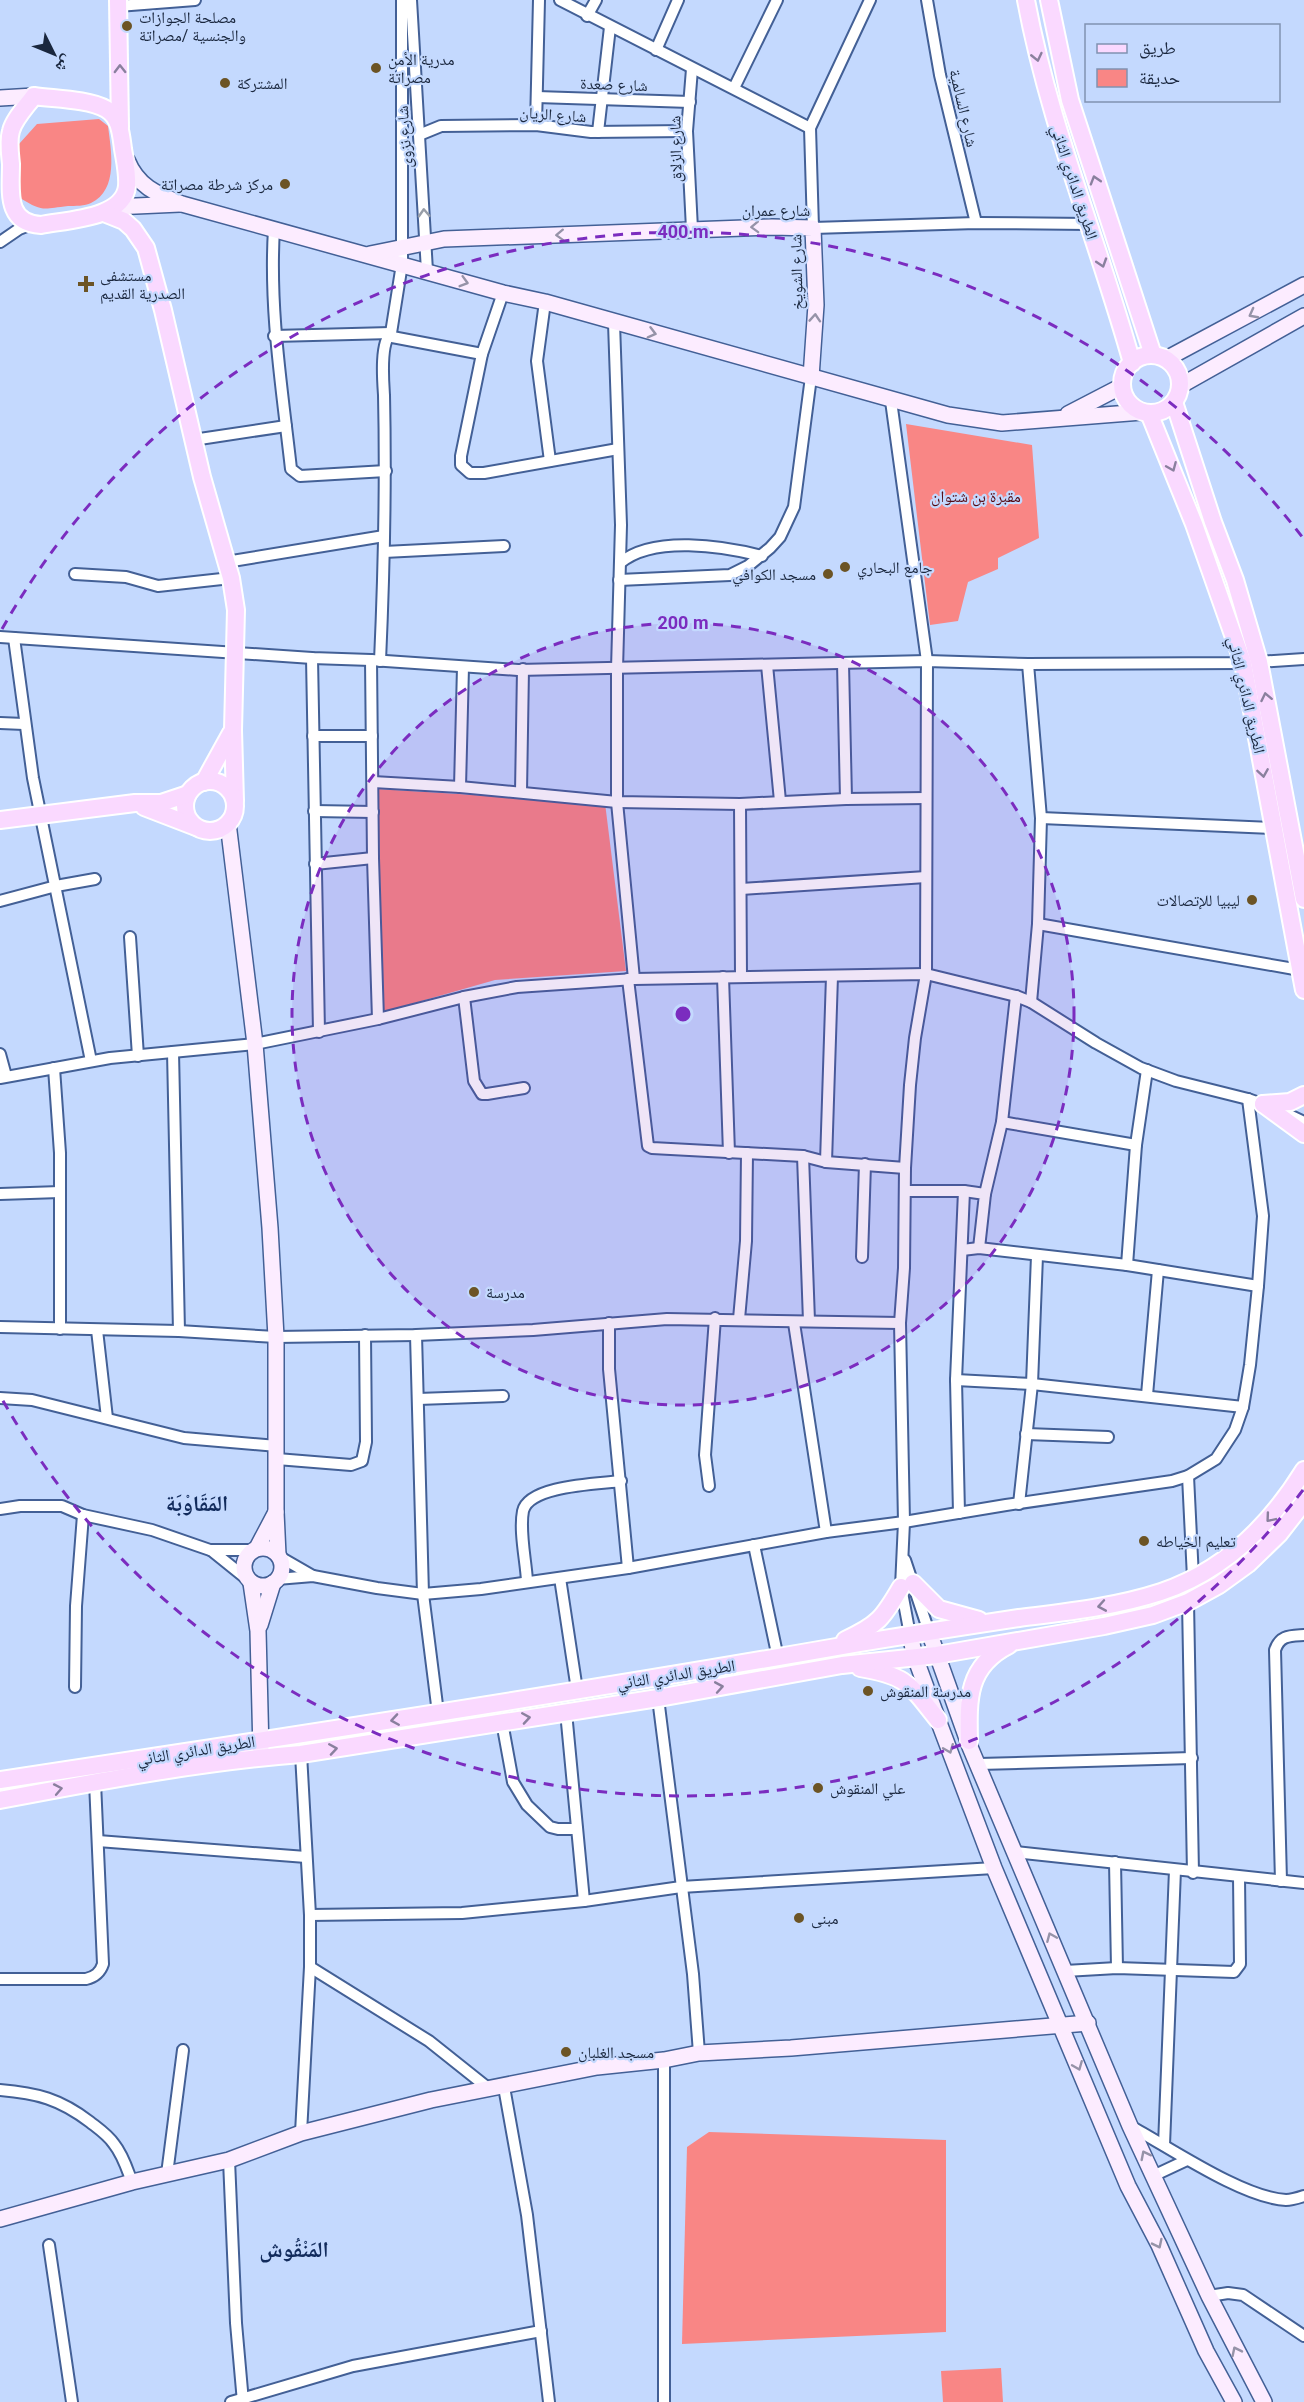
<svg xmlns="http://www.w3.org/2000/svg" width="1304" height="2402" viewBox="0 0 1304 2402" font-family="Roboto,'Noto Naskh Arabic',sans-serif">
	<rect width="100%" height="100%" fill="#c4d9fe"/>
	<!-- green -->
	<g fill="#f98685">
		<path d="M99 119 108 126C111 150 119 190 91 203 85 206 75 206 68 206 42 209 43 212 20 198L19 144 37 124Z"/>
		<path d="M906 424 1032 445 1039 538 998 558V569L968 582 958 621 930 625Z"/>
		<path d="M378 789 605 803 626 971 495 980 383 1012Z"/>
		<path d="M709 2132 946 2140V2332L682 2344 687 2147Z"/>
		<path d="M1001 2368 1003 2402H943L941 2371Z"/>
	</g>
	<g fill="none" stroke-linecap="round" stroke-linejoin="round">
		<defs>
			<g id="street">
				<path d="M411 0 427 271"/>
				<path d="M560 0 810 128"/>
				<path d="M870 0 810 128 813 228 976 223 1089 224"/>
				<path d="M927 0 940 75 976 223"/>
				<path d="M118 6 195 0"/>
				<path d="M587 16 596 0"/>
				<path d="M656 50 678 0"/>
				<path d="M692 69 687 131 692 229"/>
				<path d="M734 88 777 0"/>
				<path d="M537 97 690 102"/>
				<path d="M536 125 539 0"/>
				<path d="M598 132 610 27"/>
				<path d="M419 135 441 126 536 125 591 132 687 131"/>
				<path d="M274 229C269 310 282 388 291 469L300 476 386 471"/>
				<path d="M0 242 19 229 32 224"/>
				<path d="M503 293 482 354 461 456V465L470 473H484L618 449"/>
				<path d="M545 302 537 361 550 461"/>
				<path d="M614 323 621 525 617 669V802L634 979"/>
				<path d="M274 336 391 333"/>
				<path d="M387 336 482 354"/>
				<path d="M891 401 927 661 926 974 915 1038 910 1085 905 1168 904 1268 900 1323 904 1522 901 1587 910 1635"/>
				<path d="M193 440 286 426"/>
				<path d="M384 552 504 546"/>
				<path d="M226 562 384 536"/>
				<path d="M620 563C653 535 723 546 762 556"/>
				<path d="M75 574 126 577 158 586 231 578"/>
				<path d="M619 580 730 575 748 566 770 548 780 537 794 507 811 377"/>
				<path d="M0 637 312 658 371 660 518 670 927 661 1028 664 1243 663 1304 659"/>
				<path d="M14 638 33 778 91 1061"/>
				<path d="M312 658 319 1032"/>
				<path d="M371 660 373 858 378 1019"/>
				<path d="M380 661C384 572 386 484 384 395 383 380 380 343 391 333L402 264V0"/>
				<path d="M843 663 846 799"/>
				<path d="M1028 664 1041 818 1038 924 1031 1002"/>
				<path d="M767 665 780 801"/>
				<path d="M0 723 24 724"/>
				<path d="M313 736H372"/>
				<path d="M373 782 460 787 617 802 740 804 846 799 926 798"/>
				<path d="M460 787 463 667"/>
				<path d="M521 792 523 669"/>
				<path d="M740 804 741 977"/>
				<path d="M314 811 373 812"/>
				<path d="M1041 818 1272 828"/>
				<path d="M315 864 373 858"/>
				<path d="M741 889 926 877"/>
				<path d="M0 901 56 886 95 879"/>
				<path d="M1038 924 1300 970"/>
				<path d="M130 937 138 1056"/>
				<path d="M723 977 729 1153"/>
				<path d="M628 979 648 1146 652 1148 803 1156 826 1162 905 1168"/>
				<path d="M464 997 474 1081 482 1094H487L524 1088"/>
				<path d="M173 1052 179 1331"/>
				<path d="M0 1054 6 1076"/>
				<path d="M54 1068 60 1153V1329"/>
				<path d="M0 1078 110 1058 255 1044 378 1019 464 997 517 987 634 979 926 974 1016 996 1031 1002 1096 1043 1141 1068 1176 1081 1248 1099 1268 1106"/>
				<path d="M1285 1113 1304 1122"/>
				<path d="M1002 1122 1136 1145"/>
				<path d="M803 1156 809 1321"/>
				<path d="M826 1162 832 976"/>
				<path d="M905 1191H964L985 1194 979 1248"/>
				<path d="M0 1194 60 1192"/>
				<path d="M985 1194 1002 1122 1016 996"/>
				<path d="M962 1250 979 1248 1127 1265 1258 1286"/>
				<path d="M862 1257 865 1164"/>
				<path d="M1127 1265 1136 1145 1147 1070"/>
				<path d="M739 1319 746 1241 747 1153"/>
				<path d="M609 1323V1369L628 1568"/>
				<path d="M794 1323 826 1532"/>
				<path d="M0 1327 179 1331 276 1337 416 1335 533 1330 667 1319 900 1323"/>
				<path d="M97 1330 107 1418"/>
				<path d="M416 1335 423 1594 438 1713"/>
				<path d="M956 1380 1032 1384 1243 1407"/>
				<path d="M1147 1395 1158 1270"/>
				<path d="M0 1398 32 1400 184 1438 277 1446"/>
				<path d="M418 1399 503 1396"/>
				<path d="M1026 1434 1108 1437"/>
				<path d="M277 1459 351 1465 362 1461 366 1442 365 1335"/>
				<path d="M1188 1476 1193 1578"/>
				<path d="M709 1486 705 1455 715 1318"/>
				<path d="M1019 1504 1032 1384 1037 1256"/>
				<path d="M0 1509 20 1506H62L83 1515 152 1530 210 1550H252"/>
				<path d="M959 1513 956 1380 964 1191"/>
				<path d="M754 1545 778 1658"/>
				<path d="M211 1550 247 1579"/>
				<path d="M280 1557 313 1576"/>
				<path d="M905 1560 929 1632"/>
				<path d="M560 1578 577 1690"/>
				<path d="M277 1579 313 1576 377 1588 423 1594 481 1589 628 1568 826 1532 904 1522 1006 1505 1172 1481 1188 1476 1216 1459 1235 1430 1243 1407 1250 1365 1258 1286 1263 1216 1248 1099"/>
				<path d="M527 1581C526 1561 519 1531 523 1511 529 1485 599 1484 621 1481"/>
				<path d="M1188 1602 1193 1873"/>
				<path d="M75 1687 76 1606 83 1515"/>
				<path d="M658 1698 693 1974 699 2053"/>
				<path d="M566 1712 584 1901"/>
				<path d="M502 1722 513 1782 527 1805 550 1827 558 1829H577"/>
				<path d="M979 1764 1192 1758"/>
				<path d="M98 1841 306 1857"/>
				<path d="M1015 1852 1304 1883"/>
				<path d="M1115 1862 1117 1968"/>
				<path d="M1281 1881 1275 1650C1280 1635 1290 1636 1304 1635"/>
				<path d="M310 1915 462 1913 584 1901 681 1887 994 1868"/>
				<path d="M310 1967 429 2041 488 2088"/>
				<path d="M1065 1971 1117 1968 1234 1972 1240 1964 1239 1877"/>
				<path d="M0 1979H86C95 1977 100 1973 103 1964L95 1782"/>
				<path d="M504 2087 527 2215 549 2402"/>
				<path d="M0 2090C37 2093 60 2099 90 2122 99 2129 108 2135 114 2144 123 2155 127 2169 132 2182"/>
				<path d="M1130 2126C1169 2147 1243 2198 1286 2200 1292 2200 1298 2198 1304 2196"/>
				<path d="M301 2133 310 1967V1915L301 1754"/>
				<path d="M1164 2145 1175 1870"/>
				<path d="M229 2160 236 2323 243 2402"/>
				<path d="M167 2174 183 2050"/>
				<path d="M1155 2175 1187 2160"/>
				<path d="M49 2245 72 2402"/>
				<path d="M1209 2296 1228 2293 1243 2295 1304 2336"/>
				<path d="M231 2402 353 2366 541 2331"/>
				<path d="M664 2402V2060"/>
			</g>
			<g id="secondary">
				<path d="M0 98 34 96"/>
				<path d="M127 160C138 187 157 194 182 204L503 293 545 302 948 415 1002 423 1142 412"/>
				<path d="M114 207 180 204"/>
				<path d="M370 254 444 239 772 227 813 228 816 305 811 377"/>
				<path d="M1166 359 1304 285"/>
				<path d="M1180 386 1304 316"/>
				<path d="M1068 414 1122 386"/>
				<path d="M228 823 255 1044 270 1228 276 1337V1512L278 1555"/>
				<circle cx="263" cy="1567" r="19"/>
				<path d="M257 1548 276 1512"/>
				<path d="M251 1583 258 1631 261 1751"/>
				<path d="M260 1625 273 1583"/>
				<path d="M929 1632 970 1747 1130 2126 1209 2296 1264 2402"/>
				<path d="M910 1635 915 1657 938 1720 994 1868 1128 2186 1159 2245 1206 2351 1234 2402"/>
				<path d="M0 2219 132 2182 229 2160 301 2133 431 2100 597 2067 664 2060 699 2053 791 2048 1088 2023"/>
			</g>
			<g id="primary">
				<path d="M118 0 120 127"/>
				<path d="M1026 0C1049 124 1098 241 1132 363"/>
				<path d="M1049 0 1070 100 1153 355"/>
				<path d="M34 96C54 99 88 99 106 109 120 117 121 134 123 149 125 161 128 174 127 186 124 219 65 220 41 225 5 223 11 191 11 164 10 154 8 141 11 131 14 119 26 107 34 96Z"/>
				<path d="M104 213 124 221 133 229 146 248 163 310 202 477 231 578 236 610 233 730 235 801"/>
				<circle cx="1151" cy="384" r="29"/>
				<path d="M1174 402 1213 522 1235 580 1259 662 1304 899"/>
				<path d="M1149 413 1194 524 1243 663 1304 990"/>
				<circle cx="210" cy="806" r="25"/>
				<path d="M204 782 231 733"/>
				<path d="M144 807 196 827"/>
				<path d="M0 820 135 803H161L188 794"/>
				<path d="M1263 1104 1304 1134"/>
				<path d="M1263 1104 1290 1102 1304 1095"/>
				<path d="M913 1583 939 1609 979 1620"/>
				<path d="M845 1640C878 1625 883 1618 901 1587"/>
				<path d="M860 1668C908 1676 909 1684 938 1720"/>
				<path d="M969 1741C968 1699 967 1666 1009 1645"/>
				<path d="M0 1780C281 1738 562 1695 842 1646 901 1636 960 1627 1019 1618 1066 1612 1115 1607 1161 1592 1224 1571 1270 1525 1304 1470"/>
				<path d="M0 1800C100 1781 200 1762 301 1754L658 1698 842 1665 937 1655 1104 1626 1153 1615 1188 1602 1219 1585 1248 1564 1279 1534 1304 1502"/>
			</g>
		</defs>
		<!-- street casing -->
		<use href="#street" stroke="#436096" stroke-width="14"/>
		<!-- secondary casing -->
		<use href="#secondary" stroke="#436096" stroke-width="18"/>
		<!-- primary casing -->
		<use href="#primary" stroke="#fff" stroke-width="20"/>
		<!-- street -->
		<use href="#street" stroke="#fff" stroke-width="10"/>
		<!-- secondary -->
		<use href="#secondary" stroke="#fcecff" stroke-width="15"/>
		<!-- primary -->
		<use href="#primary" stroke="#fad9ff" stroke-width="16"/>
	</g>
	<!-- one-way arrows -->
	<defs><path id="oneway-chevron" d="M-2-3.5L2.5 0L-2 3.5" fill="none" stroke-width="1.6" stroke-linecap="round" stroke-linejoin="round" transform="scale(1.5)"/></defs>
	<g stroke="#8a809e">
		<use href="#oneway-chevron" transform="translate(1037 57) rotate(77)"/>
		<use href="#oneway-chevron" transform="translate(120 69) rotate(-91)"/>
		<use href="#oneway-chevron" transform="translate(1095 180) rotate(-107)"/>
		<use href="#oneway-chevron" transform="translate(1102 263) rotate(72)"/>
		<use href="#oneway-chevron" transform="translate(1172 467) rotate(67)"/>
		<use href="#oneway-chevron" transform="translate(1266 697) rotate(-102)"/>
		<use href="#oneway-chevron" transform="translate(1263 773) rotate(81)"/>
		<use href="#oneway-chevron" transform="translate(1270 1518) rotate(130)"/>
		<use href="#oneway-chevron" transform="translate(1102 1606) rotate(170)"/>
		<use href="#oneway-chevron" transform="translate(719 1687) rotate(-10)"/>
		<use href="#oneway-chevron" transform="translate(526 1718) rotate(-9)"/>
		<use href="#oneway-chevron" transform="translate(395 1720) rotate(171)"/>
		<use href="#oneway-chevron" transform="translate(333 1749) rotate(-9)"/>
		<use href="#oneway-chevron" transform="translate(58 1789) rotate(-11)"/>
	</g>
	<use stroke="#989ea8" href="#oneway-chevron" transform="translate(424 213) rotate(-93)"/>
	<g stroke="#9693a8">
		<use href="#oneway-chevron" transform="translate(755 227) rotate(178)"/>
		<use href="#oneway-chevron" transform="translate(560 235) rotate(178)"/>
		<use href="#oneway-chevron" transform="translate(464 282) rotate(16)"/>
		<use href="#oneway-chevron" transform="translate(1253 314) rotate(152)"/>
		<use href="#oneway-chevron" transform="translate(815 318) rotate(-86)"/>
		<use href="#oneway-chevron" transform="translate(652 333) rotate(15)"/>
		<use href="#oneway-chevron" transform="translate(949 1749) rotate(68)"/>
		<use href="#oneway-chevron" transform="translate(1051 1937) rotate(-113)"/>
		<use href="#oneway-chevron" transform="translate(1078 2066) rotate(68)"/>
		<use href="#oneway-chevron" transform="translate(1145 2155) rotate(-117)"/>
		<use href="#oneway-chevron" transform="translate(1158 2244) rotate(64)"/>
		<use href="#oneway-chevron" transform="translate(1236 2351) rotate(-116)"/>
	</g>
	<!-- distance rings -->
	<circle cx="683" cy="1014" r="391" fill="#7b2cbf" fill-opacity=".12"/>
	<g fill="none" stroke="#7b2cbf" stroke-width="3" stroke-dasharray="10 8">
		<circle cx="683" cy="1014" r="391"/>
		<path d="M1303 1490A782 782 0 0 1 2 1399M2 629A782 782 0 0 1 1303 538"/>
	</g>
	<!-- markers -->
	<g fill="#6c5425" stroke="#c4d9fe" stroke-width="2">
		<circle cx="127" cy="26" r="6"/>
		<circle cx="376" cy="68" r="6"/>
		<circle cx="225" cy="83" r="6"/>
		<circle cx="285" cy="184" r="6"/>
		<path d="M83 275h6v6h6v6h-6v6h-6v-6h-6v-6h6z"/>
		<circle cx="845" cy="567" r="6"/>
		<circle cx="828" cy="574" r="6"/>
		<circle cx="1252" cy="900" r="6"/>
		<circle cx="474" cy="1292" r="6"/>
		<circle cx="1144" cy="1541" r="6"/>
		<circle cx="868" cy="1691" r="6"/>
		<circle cx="818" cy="1788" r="6"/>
		<circle cx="799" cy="1918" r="6"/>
		<circle cx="566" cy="2052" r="6"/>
	</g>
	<g text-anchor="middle" stroke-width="4.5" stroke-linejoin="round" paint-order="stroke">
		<!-- poi labels -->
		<g font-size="16" fill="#1a273e" stroke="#c4d9fe" text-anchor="start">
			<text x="139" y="23">مصلحة الجوازات<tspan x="139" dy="18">والجنسية /مصراتة</tspan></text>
			<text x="388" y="65">مدرية الأمن<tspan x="388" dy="18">مصراتة</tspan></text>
			<text x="237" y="89">المشتركة</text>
			<text x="273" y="190" text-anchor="end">مركز شرطة مصراتة</text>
			<text x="100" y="281">مستشفى<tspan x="100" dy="18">الصدرية القديم</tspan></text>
			<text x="857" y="573">جامع البحاري</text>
			<text x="816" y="580" text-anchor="end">مسجد الكوافي</text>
			<text x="1240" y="906" text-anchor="end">ليبيا للإتصالات</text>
			<text x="486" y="1298">مدرسة</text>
			<text x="1156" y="1547">تعليم الخياطه</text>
			<text x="880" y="1697">مدرسة المنقوش</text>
			<text x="830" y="1794">علي المنقوش</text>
			<text x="811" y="1924">مبنى</text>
			<text x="578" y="2058">مسجد الغلبان</text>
		</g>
		<!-- street labels -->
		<g font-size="16" fill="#1a273e" stroke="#c4d9fe">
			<text transform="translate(614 84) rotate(2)" y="6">شارع صعدة</text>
			<text transform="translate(964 108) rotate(77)" y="6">شارع السالمية</text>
			<text transform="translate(553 114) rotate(4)" y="6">شارع الريان</text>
			<text transform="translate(404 137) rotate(-94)" y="6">شارع نزوى</text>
			<text transform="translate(675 149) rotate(-91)" y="6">شارع الزلاق</text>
			<text transform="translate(1075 182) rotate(72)" y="6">الطريق الدائري الثاني</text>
			<text x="776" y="216">شارع عمران</text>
			<text transform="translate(796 272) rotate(-91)" y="6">شارع الشويخ</text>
			<text transform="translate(1247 695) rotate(77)" y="6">الطريق الدائري الثاني</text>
			<text transform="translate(676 1674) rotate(-9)" y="6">الطريق الدائري الثاني</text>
			<text transform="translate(196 1750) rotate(-9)" y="6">الطريق الدائري الثاني</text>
		</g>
		<!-- park labels -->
		<g font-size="16" fill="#540912" stroke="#c4d9fe">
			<text x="976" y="502">مقبرة بن شتوان</text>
		</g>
		<!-- district labels -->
		<g font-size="22" font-weight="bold" fill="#122b5c" stroke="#c4d9fe">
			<text x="197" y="1511">المَقَاوْبَة</text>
			<text x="294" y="2257">المَنْقُوش</text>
		</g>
	</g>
	<circle cx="683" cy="1014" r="9" fill="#7b2cbf" stroke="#c4d9fe" stroke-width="3"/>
	<g font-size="18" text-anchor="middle" font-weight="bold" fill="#7b2cbf" stroke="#c4d9fe" stroke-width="4.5" stroke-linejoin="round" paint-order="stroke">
		<text x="683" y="238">400 m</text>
		<text x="683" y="629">200 m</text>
	</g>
	<!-- legend -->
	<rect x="1085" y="24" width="195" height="78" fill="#c4d9fe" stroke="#8092b1" stroke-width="1.5"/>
	<rect x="1097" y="44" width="30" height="9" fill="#fad9ff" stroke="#8092b1" stroke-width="1.5"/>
	<text x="1139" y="54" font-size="18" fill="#1a273e">طريق</text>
	<rect x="1097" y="69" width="30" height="18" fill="#f98685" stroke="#8092b1" stroke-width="1.5"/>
	<text x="1139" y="84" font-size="18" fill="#1a273e">حديقة</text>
	<!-- north arrow -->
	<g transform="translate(54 54) rotate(133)" stroke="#c4d9fe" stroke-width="4.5" paint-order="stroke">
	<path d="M0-4.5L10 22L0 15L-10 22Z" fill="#1a273e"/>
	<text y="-9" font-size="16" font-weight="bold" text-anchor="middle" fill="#1a273e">ش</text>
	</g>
</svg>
